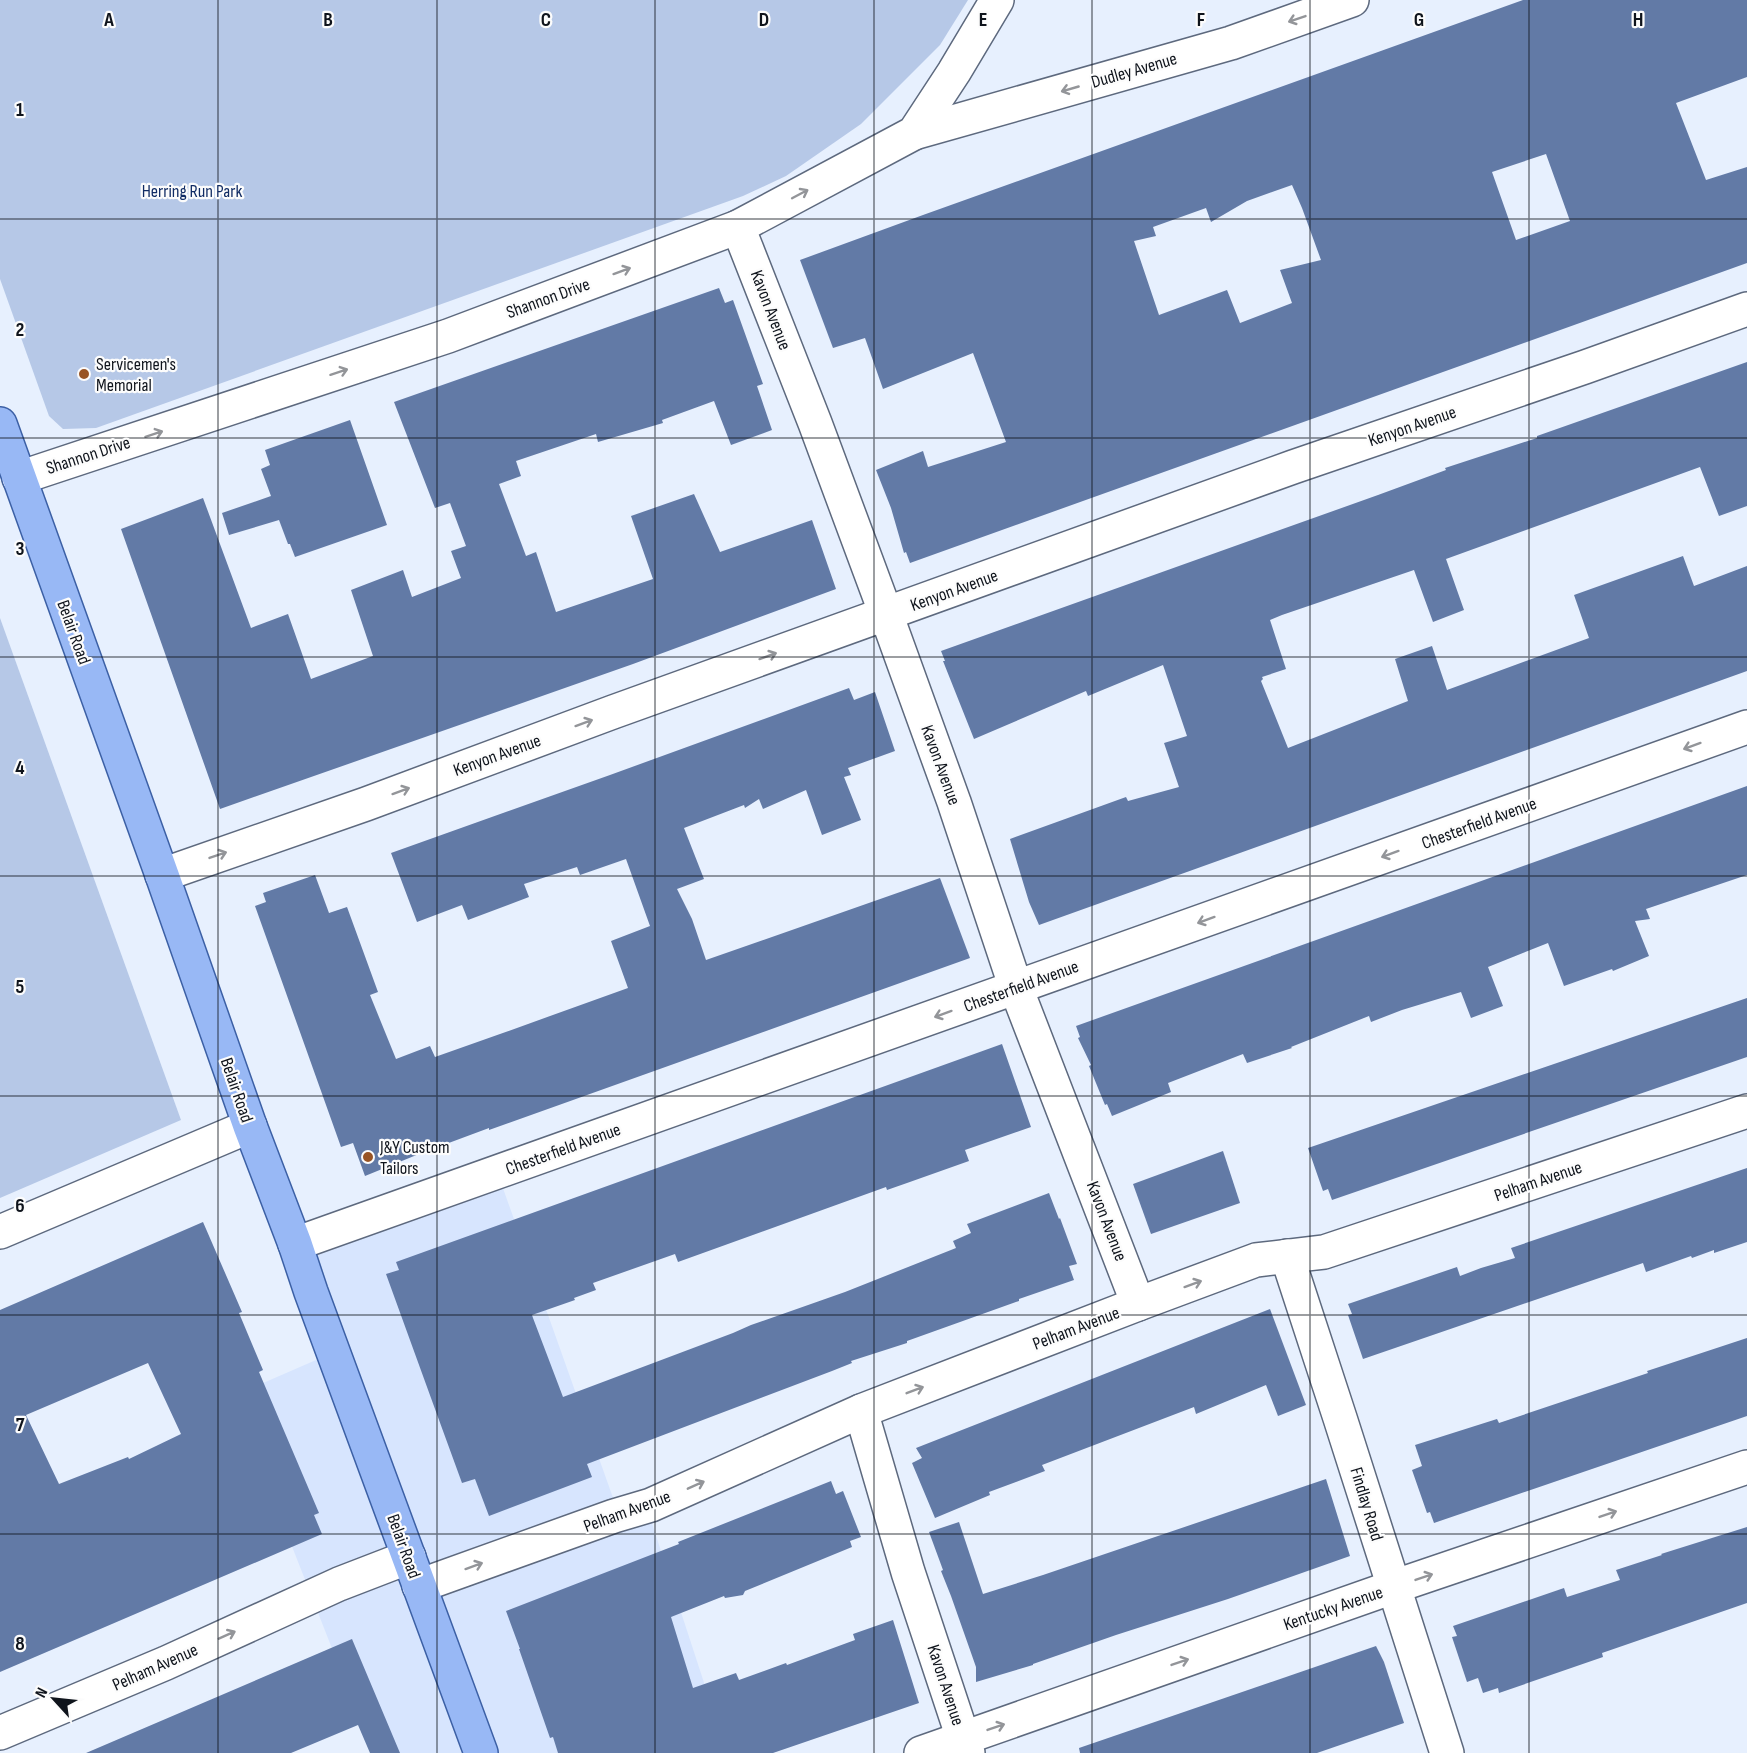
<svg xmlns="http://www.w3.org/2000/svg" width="1747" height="1753" viewBox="0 0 1747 1753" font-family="'Sofia Sans Condensed',sans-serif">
	<rect width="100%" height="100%" fill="#e7f0fe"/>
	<!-- built -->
	<path fill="#d7e5fe" d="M499 1177 617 1509 644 1499 727 1753H373L233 1396 339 1350 300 1244Z"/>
	<!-- green -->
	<g fill="#b6c8e7">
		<path d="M0 0H968L940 45 861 124 786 176 743 196 96 428 63 429 49 416 0 279Z"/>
		<path d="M0 618 181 1120 0 1198Z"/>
	</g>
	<!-- building -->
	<g fill="#627aa6" fill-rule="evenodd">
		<path d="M1523 0H1747V77L1676 103 1706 180 1747 167V263L910 563 906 552 904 553 891 508 876 470 923 451 928 467 1006 442 973 353 883 389 865 338 833 348 800 260 923 215ZM1546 154 1570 221 1516 240 1492 172ZM1292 185 1302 208 1321 260 1280 270 1292 303 1240 323 1227 290 1159 315 1134 241 1156 236 1153 227 1206 208 1211 222 1247 201Z"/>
		<path d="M719 288 725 303 733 300 763 384 757 386 772 430 731 445 714 401 662 420 663 423 598 442 596 434 516 461 521 476 499 484 526 556 536 552 556 612 653 579 631 516 694 494 720 552 812 520 836 589 633 664 220 809 121 529 203 498 251 628 288 614 311 679 373 656 351 590 403 570 412 597 461 578 451 551 466 546 450 503 435 508 394 402Z"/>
		<path d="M1747 362V506L1719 516 1700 467 1446 559 1464 610 1433 622 1414 570 1282 615 1270 620 1286 669 1262 677 1263 679 1261 681 1288 748 1408 701 1395 659 1432 646 1447 690 1589 638 1574 595 1683 556 1694 586 1747 566V671L1039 925 1029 902 1010 839 1126 797 1128 801 1179 787 1164 743 1187 736 1163 665 1088 696 1086 691 974 739 943 661H945L941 651 1378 495 1446 470 1445 468 1537 438V436Z"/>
		<path d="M350 420 387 525 295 557 290 544H288L279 520 229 535 222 513 271 496 261 469 270 465 265 450Z"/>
		<path d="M849 688 854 700 875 692 895 751 848 768 851 775 844 777 861 820 822 835 806 790 763 809 759 799 745 808 744 805 684 828 704 879 677 889 692 919 706 960 940 878 970 958 489 1130V1128L446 1144V1143L365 1176 353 1143 341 1147 255 906 266 902 263 893 315 875 329 913 347 907 378 992 370 995 396 1059 430 1046 435 1057 500 1034 628 988 611 941 650 926 626 859 580 875 577 867 524 884 529 897 468 920 462 905 417 922 391 853 610 775Z"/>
		<path d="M1747 786V875L1646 909 1650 919 1635 921 1649 956 1613 971 1612 969 1564 986 1548 943 1488 967 1503 1006 1471 1018 1461 992 1402 1010 1371 1022 1369 1016 1291 1047 1292 1048 1247 1063 1243 1054 1168 1083 1171 1092 1112 1116 1107 1104 1105 1105 1089 1066 1091 1065 1078 1038 1080 1037 1076 1026Z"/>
		<path d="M1747 998V1057L1332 1200 1328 1189 1323 1191 1308 1148Z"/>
		<path d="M1002 1044 1031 1127 965 1150 969 1161 907 1183 887 1190 886 1187 678 1262 675 1254 593 1283 596 1290 574 1298 575 1300 532 1315 533 1318 563 1397 733 1333 751 1325 845 1292 956 1248 953 1241 971 1233 967 1224 1049 1193 1059 1219 1060 1218 1077 1264 1069 1266 1074 1280 1019 1299V1301L907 1341V1343L851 1361 852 1363 832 1371 587 1464 592 1477 489 1516 475 1479 462 1483 431 1398 386 1274 399 1270 396 1262Z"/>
		<path d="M1223 1151 1240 1203 1151 1234 1133 1184Z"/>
		<path d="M1747 1168V1242L1714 1253V1250L1692 1258 1691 1256 1646 1272 1643 1263 1363 1359 1348 1315 1352 1314 1348 1304 1457 1267 1460 1276 1481 1268 1515 1258 1511 1248Z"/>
		<path d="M203 1222 242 1312 239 1313 263 1370 259 1372 319 1513 314 1515 322 1534 0 1672V1310ZM148 1363 181 1434 129 1459 128 1457 59 1484 26 1415Z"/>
		<path d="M1270 1309 1306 1405 1278 1416 1266 1385 1196 1414 1194 1407 1042 1465 1045 1471 989 1492 990 1495 935 1518 912 1463 922 1458 916 1448Z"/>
		<path d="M1747 1338V1416L1434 1523 1430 1512 1427 1513 1412 1470 1422 1466 1415 1445 1497 1419 1499 1423 1648 1373 1647 1371Z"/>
		<path d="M1326 1479 1350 1556 1228 1599 1116 1635 1033 1664V1665L976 1682V1667L951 1596 941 1571 943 1570 929 1532 959 1522 983 1594 1043 1575Z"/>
		<path d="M831 1481 836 1494 843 1491 861 1537 850 1541 852 1547 745 1591 743 1595 725 1598 724 1596 671 1617 693 1688 736 1673 739 1680 786 1663 787 1665 855 1640 853 1634 893 1620 919 1703 773 1753H558L553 1737 550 1738 519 1649H520L506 1611 679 1544 678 1542Z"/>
		<path d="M1747 1527V1603L1602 1653 1603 1657 1499 1693 1498 1688 1483 1693 1478 1678 1467 1682 1452 1637 1457 1636 1453 1626 1564 1588 1567 1597 1620 1580 1616 1570 1662 1555 1661 1554Z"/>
		<path d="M352 1639 400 1753H370L358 1725 291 1753H86Z"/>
		<path d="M1376 1646 1384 1662 1404 1723 1317 1753H1080L1079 1748Z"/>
	</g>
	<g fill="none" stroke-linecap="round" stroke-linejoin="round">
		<defs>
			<g id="minor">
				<path d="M914 133 1231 43 1352 0"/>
				<path d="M738 227 815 423 886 614 954 802 1016 988 1138 1304"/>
				<path d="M19 478 448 336 738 227 914 133 954 72 997 0"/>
				<path d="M162 875 366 804 613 712 1293 467 1585 367 1747 309"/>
				<path d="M295 1244 1747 727"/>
				<path d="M1287 1256 1340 1418 1447 1753"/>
				<path d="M861 1411 908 1572 968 1753"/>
				<path d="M419 1586 614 1516 651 1505 861 1411 1138 1304 1256 1260 1324 1252 1747 1111"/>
				<path d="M0 1733 166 1663 339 1584 409 1557"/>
				<path d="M921 1753 1393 1587 1747 1467"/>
			</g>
			<path id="tertiary" d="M0 1232 250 1126"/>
			<path id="primary" d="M0 424 162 875 250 1126 295 1244 311 1292 481 1753"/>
		</defs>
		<!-- minor casing -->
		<use href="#minor" stroke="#5d697e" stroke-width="36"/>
		<!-- tertiary casing -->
		<use href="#tertiary" stroke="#5d697e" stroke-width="36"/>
		<!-- primary casing -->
		<use href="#primary" stroke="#3c60a5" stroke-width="36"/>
		<!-- minor -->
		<use href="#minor" stroke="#fff" stroke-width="33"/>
		<!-- tertiary -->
		<use href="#tertiary" stroke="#fff" stroke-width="33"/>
		<!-- primary -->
		<use href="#primary" stroke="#98b8f5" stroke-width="33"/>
	</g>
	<!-- one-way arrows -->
	<defs><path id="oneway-shaft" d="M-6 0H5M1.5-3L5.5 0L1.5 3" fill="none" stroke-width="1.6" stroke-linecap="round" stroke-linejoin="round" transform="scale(1.5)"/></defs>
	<g stroke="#939599">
		<use href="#oneway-shaft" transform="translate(1297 19) rotate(161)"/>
		<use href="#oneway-shaft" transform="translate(1070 89) rotate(164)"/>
		<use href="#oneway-shaft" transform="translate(800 194) rotate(-28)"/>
		<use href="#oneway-shaft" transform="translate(622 271) rotate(-20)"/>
		<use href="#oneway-shaft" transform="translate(339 372) rotate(-18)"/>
		<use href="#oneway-shaft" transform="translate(154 434) rotate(-18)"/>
		<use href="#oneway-shaft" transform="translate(768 656) rotate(-20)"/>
		<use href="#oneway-shaft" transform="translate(584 723) rotate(-20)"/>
		<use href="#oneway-shaft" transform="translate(1692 746) rotate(160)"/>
		<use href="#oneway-shaft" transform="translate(401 791) rotate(-20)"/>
		<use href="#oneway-shaft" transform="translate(1390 854) rotate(160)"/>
		<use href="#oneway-shaft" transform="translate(218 855) rotate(-19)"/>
		<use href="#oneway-shaft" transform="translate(1206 920) rotate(160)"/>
		<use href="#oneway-shaft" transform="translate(943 1014) rotate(160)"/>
		<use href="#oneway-shaft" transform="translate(1193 1284) rotate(-20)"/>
		<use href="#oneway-shaft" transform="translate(915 1390) rotate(-21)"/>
		<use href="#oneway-shaft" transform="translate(696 1485) rotate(-24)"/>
		<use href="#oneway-shaft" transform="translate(1608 1514) rotate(-19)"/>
		<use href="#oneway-shaft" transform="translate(474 1566) rotate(-20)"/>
		<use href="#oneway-shaft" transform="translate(1424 1577) rotate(-19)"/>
		<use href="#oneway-shaft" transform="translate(227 1635) rotate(-24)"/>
		<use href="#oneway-shaft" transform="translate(1180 1662) rotate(-19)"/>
		<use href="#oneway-shaft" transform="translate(996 1727) rotate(-19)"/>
	</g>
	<!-- grid -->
	<path fill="none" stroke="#0f141c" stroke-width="1.5" stroke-opacity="0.55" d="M218 0V1753M437 0V1753M655 0V1753M874 0V1753M1092 0V1753M1310 0V1753M1529 0V1753M0 219H1747M0 438H1747M0 657H1747M0 876H1747M0 1096H1747M0 1315H1747M0 1534H1747"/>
	<!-- markers -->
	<g fill="#985425" stroke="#fcfcfc" stroke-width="2">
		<circle cx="84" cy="374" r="6"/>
		<circle cx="368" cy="1157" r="6"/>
	</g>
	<g text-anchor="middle" stroke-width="4.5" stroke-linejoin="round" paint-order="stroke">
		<!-- street labels -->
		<g font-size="18" fill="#0f141c" stroke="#fcfcfc">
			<text transform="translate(1134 70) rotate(-16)" y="6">Dudley Avenue</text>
			<text transform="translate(548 298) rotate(-20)" y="6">Shannon Drive</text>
			<text transform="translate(771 310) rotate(69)" y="6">Kavon Avenue</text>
			<text transform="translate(1412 426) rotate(-19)" y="6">Kenyon Avenue</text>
			<text transform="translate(88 455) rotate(-18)" y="6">Shannon Drive</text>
			<text transform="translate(954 590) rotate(-20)" y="6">Kenyon Avenue</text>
			<text transform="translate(74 632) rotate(70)" y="6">Belair Road</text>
			<text transform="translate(497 755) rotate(-20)" y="6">Kenyon Avenue</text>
			<text transform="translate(941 765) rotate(70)" y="6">Kavon Avenue</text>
			<text transform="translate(1479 823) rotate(-20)" y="6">Chesterfield Avenue</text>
			<text transform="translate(1021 986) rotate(-20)" y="6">Chesterfield Avenue</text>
			<text transform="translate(237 1090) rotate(71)" y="6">Belair Road</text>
			<text transform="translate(563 1149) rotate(-20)" y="6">Chesterfield Avenue</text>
			<text transform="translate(1538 1181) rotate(-19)" y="6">Pelham Avenue</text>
			<text transform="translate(1107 1221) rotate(69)" y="6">Kavon Avenue</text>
			<text transform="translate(1076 1328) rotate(-21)" y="6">Pelham Avenue</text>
			<text transform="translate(1367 1504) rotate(73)" y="6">Findlay Road</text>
			<text transform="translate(627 1511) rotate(-20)" y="6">Pelham Avenue</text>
			<text transform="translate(404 1546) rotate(70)" y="6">Belair Road</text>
			<text transform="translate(1333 1608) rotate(-19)" y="6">Kentucky Avenue</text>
			<text transform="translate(155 1667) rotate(-24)" y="6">Pelham Avenue</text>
			<text transform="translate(946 1685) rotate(72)" y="6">Kavon Avenue</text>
		</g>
		<!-- park labels -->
		<g font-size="18" fill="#112c64" stroke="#fcfcfc">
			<text x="192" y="197">Herring Run Park</text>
		</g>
		<!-- poi labels -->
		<g font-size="18" fill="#0f141c" stroke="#fcfcfc" text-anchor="start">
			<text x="96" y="370">Servicemen's<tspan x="96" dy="21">Memorial</tspan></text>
			<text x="380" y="1153">J&amp;Y Custom<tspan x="380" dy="21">Tailors</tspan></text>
		</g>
	</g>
	<g font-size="20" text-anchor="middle" font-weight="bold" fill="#0f141c" stroke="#fcfcfc" stroke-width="4.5" stroke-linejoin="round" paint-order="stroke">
		<text x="109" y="26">A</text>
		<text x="328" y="26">B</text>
		<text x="546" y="26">C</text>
		<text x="764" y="26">D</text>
		<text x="983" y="26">E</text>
		<text x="1201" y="26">F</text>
		<text x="1419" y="26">G</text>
		<text x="1638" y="26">H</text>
		<text x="20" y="116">1</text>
		<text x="20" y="336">2</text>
		<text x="20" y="555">3</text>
		<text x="20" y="774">4</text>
		<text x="20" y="993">5</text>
		<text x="20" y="1212">6</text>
		<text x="20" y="1431">7</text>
		<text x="20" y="1650">8</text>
	</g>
	<!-- north arrow -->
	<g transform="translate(54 1699) rotate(297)" stroke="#fcfcfc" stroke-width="4.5" paint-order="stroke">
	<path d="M0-4.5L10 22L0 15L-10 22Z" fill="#0f141c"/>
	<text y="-9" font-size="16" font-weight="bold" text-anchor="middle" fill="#0f141c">N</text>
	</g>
</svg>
